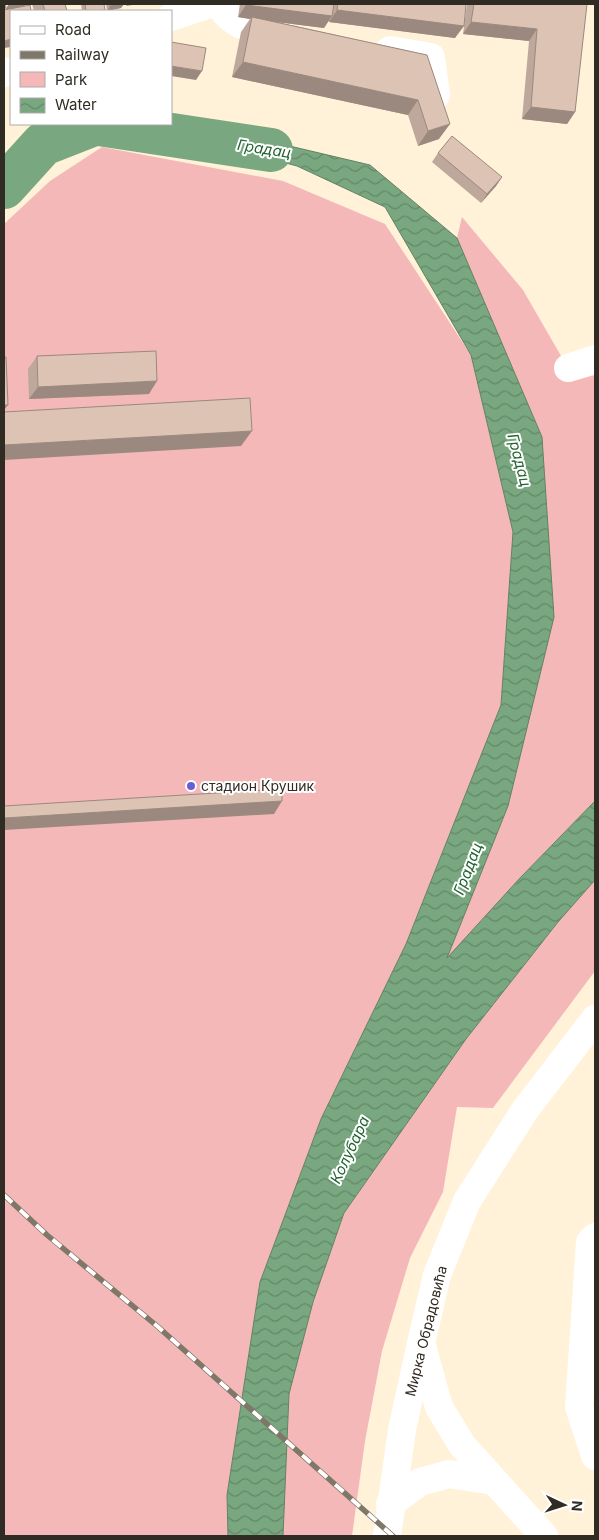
<svg xmlns="http://www.w3.org/2000/svg" width="599" height="1540" viewBox="0 0 599 1540" font-family="Inter,sans-serif">
	<defs>
		<pattern id="water-waves" width="16" height="10" patternUnits="userSpaceOnUse" patternTransform="scale(1.25)"><rect width="16" height="10" fill="#79a780"/><path d="M0 5q4-4 8 0t8 0" fill="none" stroke="#648868"/></pattern>
	</defs>
	<rect width="100%" height="100%" fill="#fff2d9"/>
	<!-- green -->
	<g fill="#f5b8b8">
		<path d="M102 147 283 181 385 224 471 355 513 532 501 705 406 944 321 1119 260 1282 227 1495 228 1536H4V224L50 181Z"/>
		<path d="M462 217 523 290 568 368 570 382 595 375V801L520 878 446 960 508 806 542 437 457 238Z"/>
		<path d="M595 880V971L493 1108 457 1107 443 1192 410 1258 382 1351 365 1441 352 1536H283L289 1394 313 1302 344 1213 466 1039 558 922Z"/>
	</g>
	<!-- water -->
	<path fill="url(#water-waves)" stroke="#638264" d="M260 139 370 165 457 238 542 437 554 617 508 806 447 958 520 878 595 801V880L558 922 466 1039 344 1213 313 1302 289 1394 283 1536H228L227 1495 260 1282 321 1119 406 944 501 705 513 532 471 355 385 207 297 166 203 141Z"/>
	<g fill="none" stroke-linecap="round" stroke-linejoin="round">
		<!-- river -->
		<g stroke="#79a780" stroke-width="44">
			<path d="M99 124 271 150"/>
			<path d="M4 187 43 144 94 124"/>
		</g>
		<!-- minor -->
		<g stroke="#fff" stroke-width="28">
			<path d="M218 4C237 31 251 27 281 32"/>
			<path d="M171 17 210 4"/>
			<path d="M390 50 431 57 436 95"/>
			<path d="M4 73 11 71"/>
			<path d="M568 368 595 359"/>
			<path d="M595 1237 590 1242 579 1407 595 1456"/>
			<path d="M422 1346 439 1407 462 1445 544 1536"/>
			<path d="M390 1504 420 1482 449 1474 494 1481"/>
			<path d="M387 1536 402 1430 421 1343 437 1275 467 1201 525 1110 595 1019"/>
		</g>
		<defs>
			<path id="rail" d="M4 1195 47 1235 157 1326 393 1536"/>
		</defs>
		<!-- rail casing -->
		<use href="#rail" stroke="#7f7768" stroke-width="5.5"/>
		<!-- rail -->
		<use href="#rail" stroke="#fff" stroke-width="4" stroke-dasharray="11" stroke-linecap="butt"/>
	</g>
	<!-- wall -->
	<g fill="#bea89b">
		<path d="M32 4H65L67 11H34Z"/>
		<path d="M81 4H104V11H82Z"/>
		<path d="M106 4H124L121 8 107 11Z"/>
		<path d="M240 4H466L455 38 329 22V20L324 28 277 22 427 55 439 139 418 146 408 115 232 77 241 32 250 19 238 17Z"/>
		<path d="M467 4H585L575 112 567 124 522 119 529 41 463 34Z"/>
		<path d="M438 153 502 177 496 186 481 203 432 162Z"/>
		<path d="M37 356 149 394 29 399 28 369Z"/>
	</g>
	<!-- shaded-wall -->
	<g fill="#9b887e">
		<path d="M9 4H26L23 8 4 11Z"/>
		<path d="M124 4 121 8 107 11 110 6Z"/>
		<path d="M128 4H139L126 6Z"/>
		<path d="M246 5 332 16 324 28 251 19 252 17 250 19 238 17Z"/>
		<path d="M337 10 464 26 455 38 329 22Z"/>
		<path d="M471 22 537 29 529 41 463 34Z"/>
		<path d="M11 39V47L4 48V41Z"/>
		<path d="M243 62 418 100 408 115 232 77Z"/>
		<path d="M171 66 202 71 196 80 171 76Z"/>
		<path d="M531 107 575 112 567 124 522 119Z"/>
		<path d="M450 124 439 139 418 146 428 131Z"/>
		<path d="M502 177 496 186 481 203 487 194Z"/>
		<path d="M157 381 149 394 29 399 38 387Z"/>
		<path d="M4 405H8L4 410Z"/>
		<path d="M252 431 241 446 4 460V445Z"/>
		<path d="M282 801 274 814 4 830V818Z"/>
	</g>
	<!-- building -->
	<g fill="#ddc3b4" stroke="#9b887e">
		<path d="M4 4H5L6 8H4Z"/>
		<path d="M43 4H65L67 11H45Z"/>
		<path d="M85 4H104L105 10 97 11H86Z"/>
		<path d="M110 4H122L110 6Z"/>
		<path d="M247 4H334L332 16 246 5Z"/>
		<path d="M338 4H466L464 26 337 10Z"/>
		<path d="M474 4H587L575 112 531 107 537 29 471 22Z"/>
		<path d="M30 5 31 11H11V39L4 41V10Z"/>
		<path d="M252 17 427 55 450 124 428 131 418 100 243 62Z"/>
		<path d="M171 42 206 48 202 71 171 66Z"/>
		<path d="M452 136 502 177 487 194 438 153Z"/>
		<path d="M156 351 157 381 38 387 37 356Z"/>
		<path d="M4 357H6L8 405H4Z"/>
		<path d="M250 398 252 431 4 445V412Z"/>
		<path d="M282 789V801L4 818V806Z"/>
	</g>
	<!-- markers -->
	<circle fill="#675ed7" stroke="#fff" stroke-width="2" cx="191" cy="786" r="5"/>
	<g text-anchor="middle" stroke-width="4" stroke-linejoin="round" paint-order="stroke">
		<!-- poi labels -->
		<g font-size="14" fill="#312c23" stroke="#fff" text-anchor="start">
			<text x="201" y="791">стадион Крушик</text>
		</g>
		<!-- street labels -->
		<g font-size="14" fill="#312c23" stroke="#fff">
			<text transform="translate(426 1331) rotate(-76)" y="5">Мирка Обрадовића</text>
		</g>
		<!-- water labels -->
		<g font-size="15" font-style="italic" fill="#216431" stroke="#fff">
			<text transform="translate(264 149) rotate(9)" y="5">Градац</text>
			<text transform="translate(519 460) rotate(75)" y="5">Градац</text>
			<text transform="translate(468 869) rotate(-69)" y="5">Градац</text>
			<text transform="translate(350 1150) rotate(-65)" y="5">Колубара</text>
		</g>
	</g>
	<!-- border -->
	<rect width="599" height="1540" fill="none" stroke="#312c23" stroke-width="10"/>
	<!-- legend -->
	<rect x="10" y="10" width="162" height="115" fill="#ffffff" stroke="#adaba7"/>
	<rect x="20" y="26" width="25" height="8" fill="#ffffff" stroke="#adaba7"/>
	<text x="55" y="35" font-size="15" fill="#312c23">Road</text>
	<rect x="20" y="51" width="25" height="8" fill="#7f7768" stroke="#adaba7"/>
	<text x="55" y="60" font-size="15" fill="#312c23">Railway</text>
	<rect x="20" y="72" width="25" height="15" fill="#f5b8b8" stroke="#adaba7"/>
	<text x="55" y="85" font-size="15" fill="#312c23">Park</text>
	<rect x="20" y="98" width="25" height="15" fill="url(#water-waves)" stroke="#adaba7"/>
	<text x="55" y="110" font-size="15" fill="#312c23">Water</text>
	<!-- north arrow -->
	<g transform="translate(564 1505) rotate(94)" stroke="#ffffff" stroke-width="4" paint-order="stroke">
	<path d="M0-4L9 19L0 12L-9 19Z" fill="#312c23"/>
	<text y="-8" font-size="14" font-weight="bold" text-anchor="middle" fill="#312c23">N</text>
	</g>
</svg>
